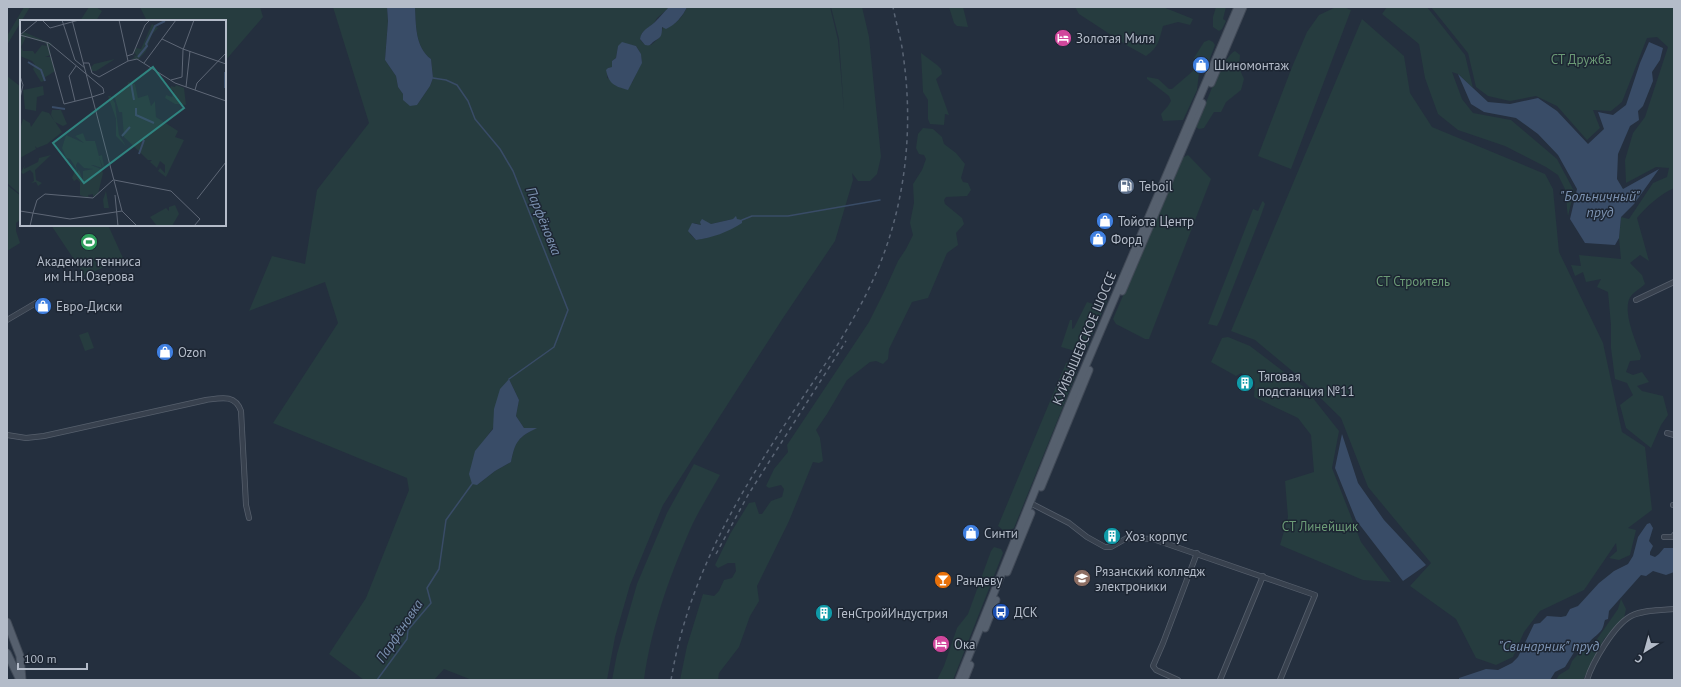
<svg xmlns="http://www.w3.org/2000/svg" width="1681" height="687" viewBox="0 0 1681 687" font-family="'PT Sans',sans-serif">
	<rect width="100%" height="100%" fill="#242f3e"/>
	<!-- green -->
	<g fill="#263c3f" fill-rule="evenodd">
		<path d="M24 7H30L7 45V36Z"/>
		<path d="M89 7H96L102 11 96 21H80Z"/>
		<path d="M140 7H260L263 17 225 61V21H147Z"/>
		<path d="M333 7H387L388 21 385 60 396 76 398 87 403 94 417 105 430 86 433 78 431 59C415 47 416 25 415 7H670L657 18 654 23 642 33 640 39C643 44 645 45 651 45L660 37 663 27C675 26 682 18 687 7H830L838 40 844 111 839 39 831 7H862L869 37 881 157 877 174 870 181H858L852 173 853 180 835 241 783 318 663 505 630 585 615 637 607 680H472L444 669 434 680H364L329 654 366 598 409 490 407 478 273 423 338 323 325 282 249 311 272 256 305 264 317 190 369 123ZM626 44 636 46C648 62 637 68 632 83L607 78 608 68 612 67V61L616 58 618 46ZM733 219V227C721 233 710 238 696 240L690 234 694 223 701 225 706 223 711 224ZM509 379 519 400 516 416 524 428H536C517 438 515 442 511 462L495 471 477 485 485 439 493 428Z"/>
		<path d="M949 7H963L968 27 957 26 954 23Z"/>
		<path d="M1075 7H1163L1193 19 1190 25 1178 22 1163 26C1159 40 1159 47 1146 56L1128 46 1079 14Z"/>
		<path d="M1216 7H1226L1223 19 1226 21 1222 29 1219 31 1213 27V17Z"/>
		<path d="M1336 7H1344L1351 10 1291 169 1258 156 1292 67 1307 32 1319 15Z"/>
		<path d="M1387 7H1427L1465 55 1473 88 1458 74 1452 72 1462 99 1473 113 1511 120 1557 159 1574 191 1568 216 1567 209 1566 191 1558 175 1546 167 1505 146 1458 130 1438 114 1425 78 1419 44 1382 14Z"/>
		<path d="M1431 7H1674V188C1659 195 1647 206 1637 218L1649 261 1640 255 1630 263 1642 275 1645 284C1641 288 1634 292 1631 296 1621 309 1636 342 1641 356L1640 360 1630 361 1626 372 1633 375 1642 372 1649 382 1637 386 1642 391 1663 396 1668 415 1661 425 1651 448 1626 428 1620 405 1633 395 1627 383 1615 379 1611 348V325L1608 292 1597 287 1601 279 1586 282 1583 272 1575 276 1571 265 1581 266 1579 255 1621 259 1619 238 1621 217 1629 219 1653 183 1667 177 1669 168 1656 167 1626 183 1625 160 1633 133 1645 117 1668 47 1657 37 1647 38 1622 102 1611 111 1593 110 1600 128 1587 140 1557 106 1536 96 1510 101 1488 96 1476 87 1468 53Z"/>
		<path d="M1362 19 1404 56 1410 93 1432 127 1545 174 1553 189 1559 252 1603 343 1622 432 1645 447 1652 510 1628 528 1636 530 1630 555 1619 560 1609 558 1617 551 1616 543 1584 590 1540 611 1524 632 1513 657 1496 665 1476 658 1456 619 1410 586 1431 563 1368 487 1341 418 1297 375 1255 340 1231 331Z"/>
		<path d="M1209 40 1213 42 1215 45 1207 66 1202 68 1199 73 1197 90 1184 118 1183 120 1163 121 1161 114 1168 106 1171 101 1169 96 1147 79V77L1158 79 1169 89H1172L1193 71 1196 64 1194 58 1204 42Z"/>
		<path d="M1235 51 1240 55 1239 68 1244 79 1241 90 1226 102 1221 112H1214L1204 128 1199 129 1196 127 1222 63C1228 60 1229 54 1235 51Z"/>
		<path d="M921 53 937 65 941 69 942 74 936 79 949 115 945 114 944 125 930 124 928 119V100L923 92Z"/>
		<path d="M7 76 21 87V195L7 183Z"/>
		<path d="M923 128 933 129 942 137 944 144 956 153 965 164 961 178 963 182 968 183 971 190 967 196 946 197 944 200 945 204 962 218 964 224 956 233 958 245 947 253 928 298 912 302 889 349 888 359 883 364 876 361 870 362 847 380 827 414 816 430 820 438 823 461 819 463 813 462 789 521 757 586 759 601 750 616 739 647 719 673 718 680H680L687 646 703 594 714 596 719 591 724 580 732 578 736 571 735 563H728L718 568 715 565 730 534 749 503 755 502 759 514H762L771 501 782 497 784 489 781 485 769 488 766 486 774 469 788 452 787 445 869 322 885 290 898 261 906 249 913 235 910 223 914 203 913 184 922 170 926 159 924 155 919 154 916 148 918 134Z"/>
		<path d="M1188 155 1211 179 1149 339H1145L1116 324 1113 319 1182 158Z"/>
		<path d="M7 185 21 196V219L16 223V231L20 243 7 251Z"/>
		<path d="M1263 201 1265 204 1260 218 1221 318 1217 326 1208 324 1253 209 1258 211 1262 202Z"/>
		<path d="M51 225H108L123 258 85 276Z"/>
		<path d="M1103 297 1106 298 1107 301 1085 352 1075 351 1061 347 1070 320H1072V329L1074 328 1087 302 1099 306Z"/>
		<path d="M88 332 94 348 85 351 79 335Z"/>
		<path d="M1228 337 1250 346 1305 388 1339 431 1332 468 1361 542 1391 582 1363 580 1280 545 1288 517 1285 481 1314 472 1311 435 1298 418 1254 397 1255 381 1241 373 1236 376 1211 362 1222 338Z"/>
		<path d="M1070 361 1076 364 1077 372 1014 528 1009 531 1003 530 998 526 1066 363Z"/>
		<path d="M694 464 720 475C711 491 701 507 693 523 671 572 651 627 644 680H612L617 654 637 584 667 513Z"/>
		<path d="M994 547 1001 549 1003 553 953 680H937L944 666 957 628 968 614 991 551Z"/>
		<path d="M1621 599 1626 609 1624 618 1604 639 1583 680H1556L1559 675 1569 669 1572 661 1586 645H1593L1618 609Z"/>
	</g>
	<!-- water -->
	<g fill="#394c67">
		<path d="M387 7H415C416 25 415 47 431 59L433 78 430 86 417 105 410 106 403 100V94L398 87 396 76 385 60 388 21Z"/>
		<path d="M669 7H687C683 16 675 25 666 29L662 27C662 37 661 37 653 42 650 45 650 46 645 45L640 39C641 30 650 27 655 22 660 17 664 12 669 7Z"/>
		<path d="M622 42 636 46 641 54 642 63 628 90C614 86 609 84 606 70L608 68 612 67V61L616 58 618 46Z"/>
		<path d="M1649 42 1663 48 1660 60 1652 72 1653 81 1643 106 1638 111 1639 120 1630 126 1618 154 1617 179 1623 189 1659 169 1634 204 1621 217 1619 238 1615 245 1585 243 1570 219 1577 189 1558 155 1538 134 1516 118 1484 112 1471 104 1458 74 1488 102 1510 104 1538 98 1557 111 1588 144 1604 129 1598 112 1613 115 1626 105 1640 63Z"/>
		<path d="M736 216 737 219 742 220V223C728 232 712 238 696 240L688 231 692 223 701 225 700 222 702 219 711 224 733 219Z"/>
		<path d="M509 379 519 400 516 416 524 428H537C518 437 515 442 511 462L495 471 477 485 472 484 469 474 475 451 493 429 494 409 500 389Z"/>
		<path d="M1342 434 1358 483 1384 520 1426 565 1403 581 1356 520 1335 468Z"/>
		<path d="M1650 523 1653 528 1649 541 1653 546 1650 552V555L1655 557 1659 554 1664 548H1674V572L1666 575 1653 571 1646 576 1641 575 1609 611 1608 619 1605 620C1604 622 1604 625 1603 627 1601 634 1592 637 1589 643L1581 645 1576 649 1565 667 1555 672 1550 680H1459V678L1486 669 1498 670 1512 663 1518 657 1534 624 1540 623 1547 616 1561 617 1566 616 1570 609 1578 606 1599 583 1614 571 1628 564 1633 556 1638 537 1647 524Z"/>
	</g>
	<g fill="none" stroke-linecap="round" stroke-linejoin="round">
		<!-- stream -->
		<g stroke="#394c67" stroke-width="1.5">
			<path d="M433 78 446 80 457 85 468 101 475 119 500 149 513 171 568 310 554 347 509 379"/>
			<path d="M742 220 752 216H788L880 200"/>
			<path d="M377 680 407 639 408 630 431 603 427 588 439 569 446 520 472 484"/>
		</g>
		<defs>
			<g id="minor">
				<path d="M1636 300 1674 282"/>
				<path d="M7 320 36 303"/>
				<path d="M1667 433 1674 435"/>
				<path d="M7 435 26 438 44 436 206 400C221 398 235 394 241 411L246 505 249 518"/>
				<path d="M1034 505 1069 523 1087 537 1105 547H1111L1127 538 1153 539 1315 595 1280 680"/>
				<path d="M1673 505H1674"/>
				<path d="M1664 537H1673L1674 535"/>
				<path d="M1178 680 1156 670 1153 666 1163 643 1197 553"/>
				<path d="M1220 680 1263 576"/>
				<path d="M1587 680C1592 663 1614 625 1631 616 1643 610 1660 610 1674 609"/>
			</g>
			<g id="primary">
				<path d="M1211 83 1243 7"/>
				<path d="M1122 291 1202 103"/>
				<path d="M1041 487 1089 370"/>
				<path d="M1007 572 1031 513"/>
				<path d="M7 622 20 656 22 680"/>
				<path d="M985 628 996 600"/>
				<path d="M7 653 20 680"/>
				<path d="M959 680 1069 405 1238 7"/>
				<path d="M964 680 970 665"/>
			</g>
		</defs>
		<!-- minor casing -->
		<use href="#minor" stroke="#565f6c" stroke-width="6"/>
		<!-- primary casing -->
		<use href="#primary" stroke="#414a57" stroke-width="9"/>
		<!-- minor -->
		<use href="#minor" stroke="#38414e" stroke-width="4.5"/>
		<!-- primary -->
		<use href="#primary" stroke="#56606e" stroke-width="7"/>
		<!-- rail -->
		<g stroke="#5a6575" stroke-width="1.5" stroke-dasharray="4 4" stroke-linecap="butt">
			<path d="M716 554 748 495 846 341"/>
			<path d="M671 680C689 573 741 491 799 403 831 356 863 309 883 256 907 192 913 122 903 54 901 38 896 23 893 7"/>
		</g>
	</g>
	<!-- icons -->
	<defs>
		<symbol id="hotel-disc" viewBox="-11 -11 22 22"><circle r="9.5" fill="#d1479c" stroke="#1d2633"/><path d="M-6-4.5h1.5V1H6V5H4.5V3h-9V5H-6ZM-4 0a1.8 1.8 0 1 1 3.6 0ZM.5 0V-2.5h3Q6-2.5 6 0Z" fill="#fff"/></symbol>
		<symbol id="shop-disc" viewBox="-11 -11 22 22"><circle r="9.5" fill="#3f7fe0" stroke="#1d2633"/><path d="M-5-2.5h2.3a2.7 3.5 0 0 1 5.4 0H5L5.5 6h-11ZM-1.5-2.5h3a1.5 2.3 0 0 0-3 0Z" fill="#fff"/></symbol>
		<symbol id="fuel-disc" viewBox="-11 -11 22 22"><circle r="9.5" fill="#5c6f8a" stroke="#1d2633"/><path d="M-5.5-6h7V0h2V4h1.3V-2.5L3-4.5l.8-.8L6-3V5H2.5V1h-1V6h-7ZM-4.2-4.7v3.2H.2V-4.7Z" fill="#fff"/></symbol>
		<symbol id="stadium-disc" viewBox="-11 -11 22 22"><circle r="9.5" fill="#2e9e5b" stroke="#1d2633"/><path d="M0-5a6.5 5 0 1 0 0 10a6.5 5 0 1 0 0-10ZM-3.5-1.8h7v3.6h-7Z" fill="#fff"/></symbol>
		<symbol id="building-disc" viewBox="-11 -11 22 22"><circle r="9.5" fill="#0f9aa8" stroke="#1d2633"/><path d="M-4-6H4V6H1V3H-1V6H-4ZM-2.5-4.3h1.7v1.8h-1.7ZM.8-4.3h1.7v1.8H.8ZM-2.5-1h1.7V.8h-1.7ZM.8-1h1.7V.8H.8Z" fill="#fff"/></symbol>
		<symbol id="university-disc" viewBox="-11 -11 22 22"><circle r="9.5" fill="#8d6e63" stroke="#1d2633"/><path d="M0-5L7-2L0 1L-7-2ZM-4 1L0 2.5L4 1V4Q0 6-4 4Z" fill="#fff"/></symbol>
		<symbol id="bar-disc" viewBox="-11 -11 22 22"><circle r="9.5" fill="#e8710a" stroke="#1d2633"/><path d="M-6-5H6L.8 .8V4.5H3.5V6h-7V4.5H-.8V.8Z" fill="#fff"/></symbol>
		<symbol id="bus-disc" viewBox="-11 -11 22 22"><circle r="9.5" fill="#1a4fb4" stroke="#1d2633"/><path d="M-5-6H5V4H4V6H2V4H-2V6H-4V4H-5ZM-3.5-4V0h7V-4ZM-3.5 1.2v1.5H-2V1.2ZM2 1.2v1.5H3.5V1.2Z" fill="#fff"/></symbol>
	</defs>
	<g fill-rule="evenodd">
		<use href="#hotel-disc" x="1053" y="28" width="20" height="20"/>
		<use href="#shop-disc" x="1191" y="55" width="20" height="20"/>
		<use href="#fuel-disc" x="1116" y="176" width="20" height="20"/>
		<use href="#shop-disc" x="1095" y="211" width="20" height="20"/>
		<use href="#shop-disc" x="1088" y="229" width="20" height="20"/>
		<use href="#stadium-disc" x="79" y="232" width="20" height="20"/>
		<use href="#shop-disc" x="33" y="296" width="20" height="20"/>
		<use href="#shop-disc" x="155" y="342" width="20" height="20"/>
		<use href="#building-disc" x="1235" y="373" width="20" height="20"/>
		<use href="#shop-disc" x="961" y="523" width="20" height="20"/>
		<use href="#building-disc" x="1102" y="526" width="20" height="20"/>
		<use href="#university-disc" x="1072" y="568" width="20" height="20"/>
		<use href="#bar-disc" x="933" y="570" width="20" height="20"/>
		<use href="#bus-disc" x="991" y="602" width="20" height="20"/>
		<use href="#building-disc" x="814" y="603" width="20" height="20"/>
		<use href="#hotel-disc" x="931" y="634" width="20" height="20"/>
	</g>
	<g text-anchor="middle" stroke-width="3" stroke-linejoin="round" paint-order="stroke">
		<!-- poi labels -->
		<g font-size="13" fill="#b4bcc9" stroke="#1d2633" text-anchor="start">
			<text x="1076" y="43">Золотая Миля</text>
			<text x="1214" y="70">Шиномонтаж</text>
			<text x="1139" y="191">Teboil</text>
			<text x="1118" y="226">Тойота Центр</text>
			<text x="1111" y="244">Форд</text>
			<text x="89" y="266" text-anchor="middle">Академия тенниса<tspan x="89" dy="15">им Н.Н.Озерова</tspan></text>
			<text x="56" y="311">Евро-Диски</text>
			<text x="178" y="357">Ozon</text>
			<text x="1258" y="381">Тяговая<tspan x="1258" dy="15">подстанция №11</tspan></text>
			<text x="984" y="538">Синти</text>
			<text x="1125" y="541">Хоз корпус</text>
			<text x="1095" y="576">Рязанский колледж<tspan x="1095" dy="15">электроники</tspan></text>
			<text x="956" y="585">Рандеву</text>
			<text x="1014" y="617">ДСК</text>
			<text x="837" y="618">ГенСтройИндустрия</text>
			<text x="954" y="649">Ока</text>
		</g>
		<!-- park labels -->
		<g font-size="13" fill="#6b9a76" stroke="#1d2633">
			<text x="1581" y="64">СТ Дружба</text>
			<text x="1413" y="286">СТ Строитель</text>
			<text x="1320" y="531">СТ Линейщик</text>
		</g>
		<!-- street labels -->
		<g font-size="13" fill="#b4bcc9" stroke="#1d2633">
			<text transform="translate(1084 338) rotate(-67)" y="5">КУЙБЫШЕВСКОЕ ШОССЕ</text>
		</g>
		<!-- water labels -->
		<g font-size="14" font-style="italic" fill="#7c92b1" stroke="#1d2633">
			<text x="1600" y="201">"Больничный"<tspan x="1600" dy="16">пруд</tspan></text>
			<text transform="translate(544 221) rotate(68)" y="5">Парфёновка</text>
			<text transform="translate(399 631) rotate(-56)" y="5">Парфёновка</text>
			<text x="1549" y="651">"Свинарник" пруд</text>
		</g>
	</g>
	<!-- overview -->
	<g transform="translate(20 20)">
		<rect width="206" height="206" fill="#242f3e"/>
		<path d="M132 4 138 8 132 14 126 31 119 39H112L115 37 113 35 117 36 114 32 116 28 121 29ZM4 12 32 24 29 27 31 35 25 37H31L35 51 24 58V61L21 62 13 49 15 45 12 41 0 36V16ZM6 17 25 23 27 26 22 25 15 34 13 31H3L1 27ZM95 39 76 51H72L71 47 74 44ZM108 62 115 64 118 78 128 75 131 86 135 81 136 97 158 111 155 117 164 120 146 157 138 151 140 148 145 153V145L140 141 137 148 130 142 132 140H128L104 117 102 92H99L94 75 107 68ZM156 65 164 68 166 85 155 84 145 78 146 75 152 77 154 71 150 69 151 66 155 67ZM23 66 24 75 17 77 16 91 5 89 3 70ZM88 76H91L95 83 99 115 106 126 96 116V99ZM32 90H41L47 104 43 106 35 102 31 95ZM22 91 29 93 42 112 27 124 17 128 15 126 16 129 0 138V109L3 99 10 103 11 107ZM63 113 66 121H75L79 136 82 135 84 145 83 148 79 137 82 148 73 145H71L81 149 83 153 78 174 73 177V174L68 175 69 178 60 175V162L57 159 54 161 52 158 56 148 50 139 46 138 42 128 46 115 64 123 55 116ZM58 142 64 148 73 149 63 151V160L59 150 57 152 56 145ZM31 135 15 150 16 160 22 163 18 166 16 162 11 163 14 161 13 153 10 150 3 154 1 152 5 145 4 149 18 142 19 138ZM86 171 89 188H84L83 180ZM155 185 159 194 152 206H137L130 197 146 188 149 191V187Z" fill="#263c3f" fill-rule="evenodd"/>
		<path fill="none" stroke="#394c67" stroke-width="2" d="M118 37 127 26 126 24 135 6 145 1M8 42 21 50 25 61M205 52V68M111 63 114 80M32 87 45 89M116 88V95L134 103M102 116 110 107M119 134 124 120"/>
		<path fill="none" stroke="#5e6776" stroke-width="1" d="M22 0 30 8 59 0M42 0 55 40 65 48M52 0 102 191M99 0 108 41M0 15 29 23 83 68 84 73 72 77M0 15 18 0M142 19 163 29M27 23 44 84 72 77M163 29 206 44M107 36 113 34 125 5 130 0M63 43H69L72 53 79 57 108 41 117 39 155 63 206 81M124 43 156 0M0 56 3 65 0 78M151 60 162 57 163 30 174 0M166 67 170 31M175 70 177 63 206 33M55 81 49 56 56 46M94 160 151 171 180 199 174 206M95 175 98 206M177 179 206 142M0 191 50 199 102 191 117 206M13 193 17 180 25 174 73 178 93 160M10 206 13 193"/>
		<path fill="#308480" fill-opacity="0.15" stroke="#308480" stroke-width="2" d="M133 47 164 88 64 163 33 123Z"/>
		<rect width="206" height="206" fill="none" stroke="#b4bcc9" stroke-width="2"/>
	</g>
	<!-- border -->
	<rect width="1681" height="687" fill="none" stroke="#b4bcc9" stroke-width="16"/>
	<!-- north arrow -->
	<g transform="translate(1645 651) rotate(217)" stroke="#1d2633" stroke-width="3" paint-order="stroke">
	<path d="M0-3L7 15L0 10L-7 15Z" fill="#b4bcc9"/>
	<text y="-6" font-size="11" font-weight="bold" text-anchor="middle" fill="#b4bcc9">С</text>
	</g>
	<!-- scale -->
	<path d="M18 663v6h69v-6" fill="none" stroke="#b4bcc9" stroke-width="2"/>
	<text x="24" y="663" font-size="12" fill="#b4bcc9" stroke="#1d2633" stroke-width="3" paint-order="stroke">100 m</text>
</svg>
